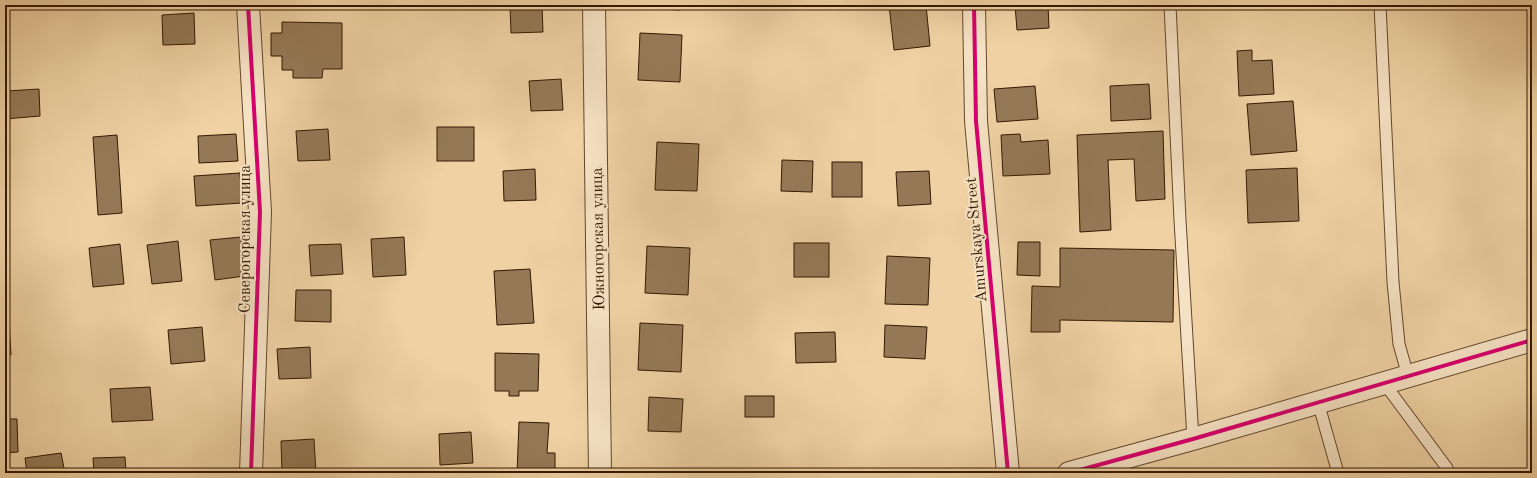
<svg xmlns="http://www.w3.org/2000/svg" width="1537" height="478" viewBox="0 0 1537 478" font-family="'Old Standard TT',serif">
	<rect width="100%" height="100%" fill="#efd1a3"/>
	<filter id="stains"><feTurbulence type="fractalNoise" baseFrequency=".005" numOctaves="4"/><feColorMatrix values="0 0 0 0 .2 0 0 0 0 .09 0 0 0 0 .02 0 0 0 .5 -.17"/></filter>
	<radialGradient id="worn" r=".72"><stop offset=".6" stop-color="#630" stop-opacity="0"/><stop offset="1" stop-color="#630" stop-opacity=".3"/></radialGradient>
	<!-- building -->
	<g fill="#957956" stroke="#341903">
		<path d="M5 5H34V6L5 8Z"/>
		<path d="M510 5H542L543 32 511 33Z"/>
		<path d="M638 5H680V10L638 8Z"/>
		<path d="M889 5H926L930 46 894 50Z"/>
		<path d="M1015 5H1048L1049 28 1017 30Z"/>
		<path d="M194 13 195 44 163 45 162 15Z"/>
		<path d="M282 22 342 23V69H323L322 78H293V70H282V56H271V33H282Z"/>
		<path d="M640 33 682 35 680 82 638 80Z"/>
		<path d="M1252 50V61L1272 60 1274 94 1239 96 1237 51Z"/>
		<path d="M5 60 7 91 39 89 40 116 5 119Z"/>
		<path d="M561 79 563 110 531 111 529 81Z"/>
		<path d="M1149 84 1151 119 1111 121 1110 86Z"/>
		<path d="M1035 86 1038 119 997 122 994 89Z"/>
		<path d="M1293 101 1297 151 1251 155 1247 104Z"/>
		<rect x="437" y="127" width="37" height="34"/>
		<path d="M328 129 330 160 298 161 296 131Z"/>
		<path d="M1163 131 1165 199 1136 201 1134 159 1108 160 1111 230 1080 232 1077 135Z"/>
		<path d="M236 134 238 161 199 163 198 136Z"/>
		<path d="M1020 134 1021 142 1048 140 1050 174 1003 176 1001 135Z"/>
		<path d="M117 135 122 213 98 215 93 137Z"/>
		<path d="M657 142 699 144 697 191 655 190Z"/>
		<path d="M782 160 813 161 812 192 781 191Z"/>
		<rect x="832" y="162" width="30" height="35"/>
		<path d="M1297 168 1299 221 1248 223 1246 170Z"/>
		<path d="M535 169 536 200 504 201 503 171Z"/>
		<path d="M929 171 931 204 898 206 896 172Z"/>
		<path d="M240 173 242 203 196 206 194 176Z"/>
		<path d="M241 237 245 276 215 280 210 240Z"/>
		<path d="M404 237 406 275 373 277 371 239Z"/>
		<path d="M178 241 182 281 152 284 147 245Z"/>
		<path d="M1018 242H1040V276L1017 275Z"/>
		<rect x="794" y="243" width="35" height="34"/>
		<path d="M120 244 124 284 93 287 89 248Z"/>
		<path d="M341 244 343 274 311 276 309 245Z"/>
		<path d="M647 246 690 248 688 295 645 293Z"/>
		<path d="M1060 248 1174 250 1173 322 1060 320V332H1031L1032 286 1060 287Z"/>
		<path d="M887 256 930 258 928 305 885 304Z"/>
		<path d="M530 269 534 323 497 325 494 271Z"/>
		<path d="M296 290H331V322L295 321Z"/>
		<path d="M5 322H9L11 355 5 356Z"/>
		<path d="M640 323 683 325 681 372 638 370Z"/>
		<path d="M885 325 927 327 925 359 884 357Z"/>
		<path d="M202 327 205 361 171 364 168 330Z"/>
		<path d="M835 332 836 362 796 363 795 333Z"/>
		<path d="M310 347 311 378 279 379 277 349Z"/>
		<path d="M495 353 539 354 538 391H519V396H509V391H495Z"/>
		<path d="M150 387 153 420 112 422 110 389Z"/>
		<rect x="745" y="396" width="29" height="21"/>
		<path d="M649 397 683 399 681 432 648 431Z"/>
		<path d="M5 419H17L18 452 5 453Z"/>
		<path d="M519 422 549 423 547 453H555V473H517Z"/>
		<path d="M471 432 473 463 440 465 439 434Z"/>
		<path d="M314 439 316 473H282L281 441Z"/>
		<path d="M61 453 65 473H27L25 458Z"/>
		<path d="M125 457 126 473H94L93 458Z"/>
	</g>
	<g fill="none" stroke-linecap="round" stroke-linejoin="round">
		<defs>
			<g id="service">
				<path d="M1170 5 1180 220 1193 439"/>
				<path d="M1380 5 1393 282 1399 344 1408 376"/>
				<path d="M1384 383 1447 468V473"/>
				<path d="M1318 402 1338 473"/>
			</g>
			<g id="minor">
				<path d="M248 5 260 212 251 473"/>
				<path d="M594 5 600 473"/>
				<path d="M974 5 976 121 1008 473"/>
				<path d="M1069 473 1193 439 1532 340"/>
			</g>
		</defs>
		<!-- service casing -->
		<use href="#service" stroke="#63472b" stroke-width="13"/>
		<!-- minor casing -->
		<use href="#minor" stroke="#63472b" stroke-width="24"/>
		<!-- service -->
		<use href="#service" stroke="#f5e1c3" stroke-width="11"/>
		<!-- minor -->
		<use href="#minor" stroke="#f5e1c3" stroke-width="22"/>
		<defs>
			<g id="cycleway">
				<path d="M248 5 260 212 251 473"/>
				<path d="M974 5 976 121 1008 473"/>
				<path d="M1069 473 1193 439 1532 340"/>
			</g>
		</defs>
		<!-- cycleway casing -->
		<use href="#cycleway" stroke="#f5e1c3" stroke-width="6"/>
		<!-- cycleway -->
		<use href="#cycleway" stroke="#d6006c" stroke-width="4"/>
	</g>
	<g text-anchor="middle" stroke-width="4" stroke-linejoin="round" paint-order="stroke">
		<!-- street labels -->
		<g font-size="16" fill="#341903" stroke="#f5e1c3">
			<text transform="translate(244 239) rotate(-90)" y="6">Северогорская улица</text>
			<text transform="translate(597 239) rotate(-91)" y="6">Южногорская улица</text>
			<text transform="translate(975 240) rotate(-95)" y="6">Amurskaya Street</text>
		</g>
	</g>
	<!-- margin -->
	<rect width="1537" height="478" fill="none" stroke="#efd1a3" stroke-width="20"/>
	<rect x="6" y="6" width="1525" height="466" fill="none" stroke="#341903" stroke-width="2"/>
	<rect x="10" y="10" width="1517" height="458" fill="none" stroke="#341903"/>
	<rect width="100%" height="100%" filter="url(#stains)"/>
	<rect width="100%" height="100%" fill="url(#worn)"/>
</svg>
